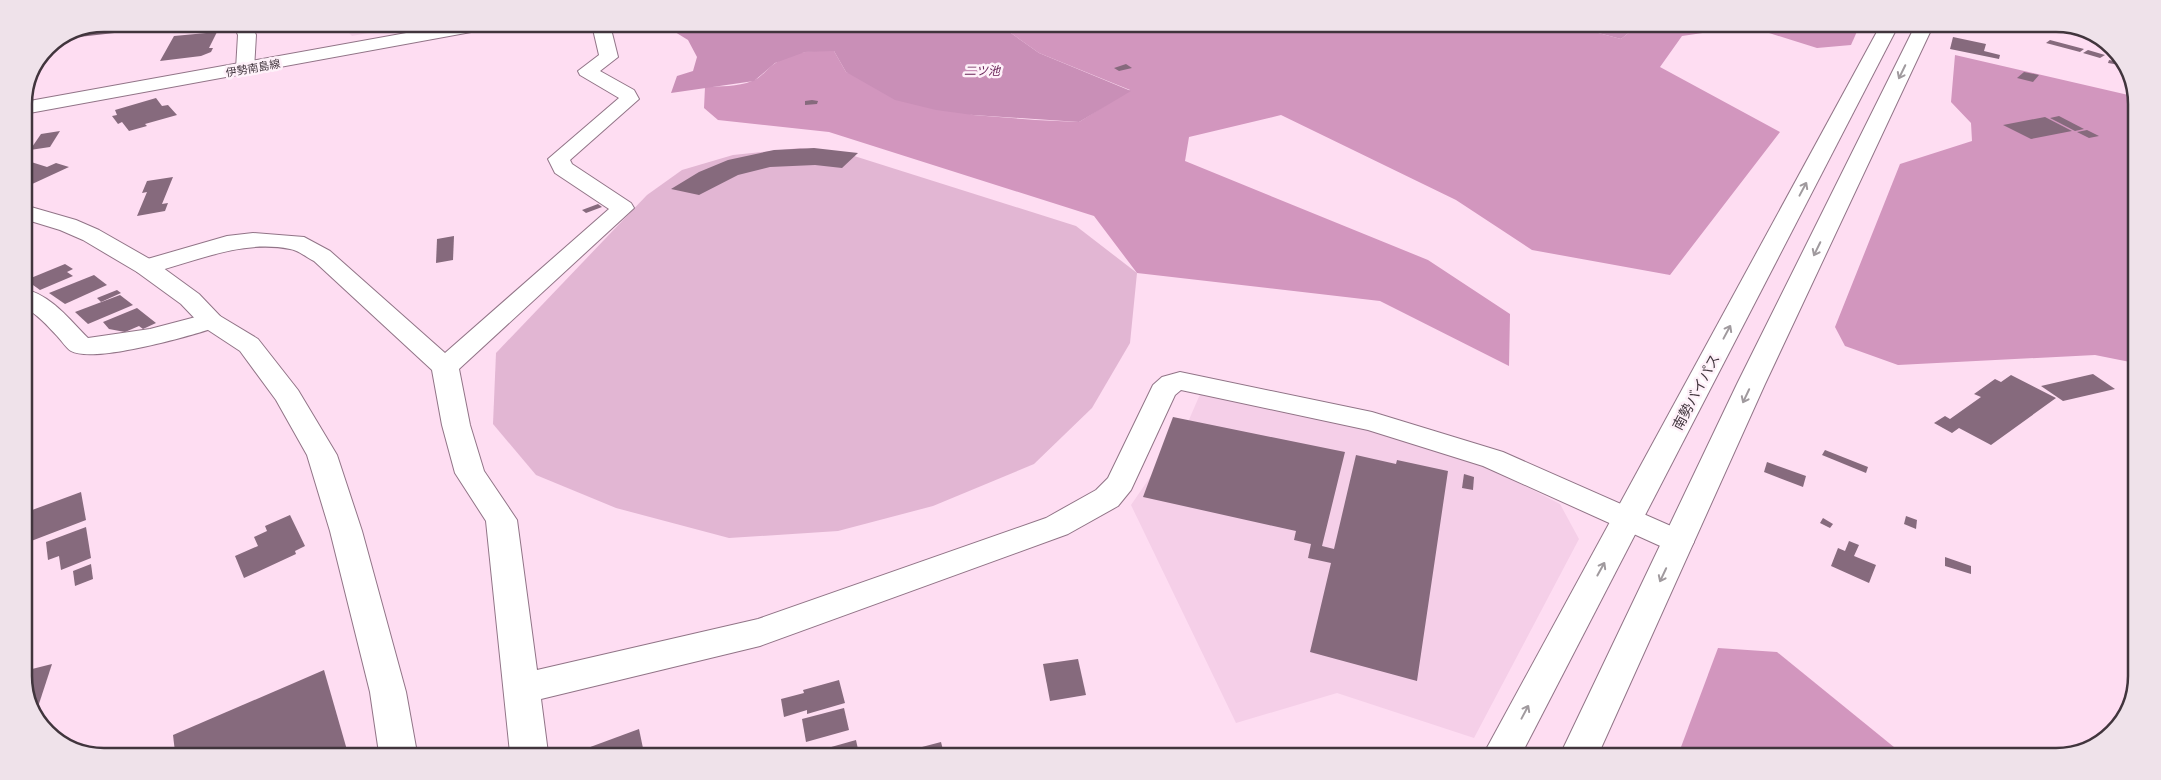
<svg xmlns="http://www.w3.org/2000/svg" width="2161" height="780" viewBox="0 0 2161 780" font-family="'DM Sans','Noto Sans JP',sans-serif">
	<rect width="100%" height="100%" fill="#feddf2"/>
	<!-- built -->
	<g fill="#f5cfe8">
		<path d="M340 24H417L352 36Z"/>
		<path d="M1201 392 1382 430 1492 469 1560 504 1579 539 1474 738 1337 693 1236 723 1131 505 1188 422Z"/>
	</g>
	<!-- green -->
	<path fill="#e2b6d3" d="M800 148 851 155 1076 226 1137 273 1130 343 1092 408 1034 464 933 506 838 531 729 538 616 508 536 475 493 424 496 353 647 195 682 170 733 155Z"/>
	<!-- forest -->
	<g fill="#d296be">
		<path d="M1001 26 1576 27 1621 39 1636 27H1744L1682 36 1660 67 1780 132 1670 275 1532 250 1456 200 1281 115 1189 137 1185 161 1428 260 1510 314 1509 366 1380 301 1137 273 1094 216 829 132 718 120 704 108 705 87C720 86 738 87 752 81 760 79 767 69 774 64 790 52 815 49 834 51L846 72 973 115 1036 120 1079 122 1130 90 1039 53Z"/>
		<path d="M1750 27H1859L1851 45 1817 48Z"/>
		<path d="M2047 28H2083L2101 41Z"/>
		<path d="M1955 55 2137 97 2135 363 2095 355 1898 365 1845 346 1835 327 1900 164 1972 141 1971 123 1951 102Z"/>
		<path d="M1718 648 1777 652 1905 756 1678 755Z"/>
	</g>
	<!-- water -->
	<g fill="#c98fb7">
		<path d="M672 25 1001 26 1039 53 1131 91 1079 122 973 115 936 110 895 100 846 72 834 51 805 52 775 63 754 81 671 93 677 76 693 71 697 57 688 40 675 32Z"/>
		<path d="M1576 27H1636L1621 39Z"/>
	</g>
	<!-- building -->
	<g fill="#866a7d">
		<path d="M104 24H144L141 30 70 38Z"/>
		<path d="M217 32 209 48H213L211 52 201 56 160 61 174 36Z"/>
		<path d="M1953 37 1986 44 1984 51 2000 55 1999 59 1950 49Z"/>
		<path d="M2050 40 2084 49 2080 52 2046 43Z"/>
		<path d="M2088 50 2105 55 2100 58 2083 53Z"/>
		<path d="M2109 60 2124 63 2125 66 2108 63Z"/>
		<path d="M1126 64 1132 68 1119 71 1114 68Z"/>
		<path d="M2024 72 2039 75 2033 82 2017 78Z"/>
		<path d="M156 98 162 106 168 105 177 115 145 124 147 126 129 131 122 122 118 124 112 116 117 115 115 110Z"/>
		<path d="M812 100 818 101 817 104 805 105V101Z"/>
		<path d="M2059 116 2084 129 2075 131 2050 118Z"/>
		<path d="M2045 117 2072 131 2031 139 2003 125Z"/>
		<path d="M2087 130 2099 136 2089 138 2077 132Z"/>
		<path d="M60 131 50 147 30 150 41 134Z"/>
		<path d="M814 148 858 153 842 168 815 165 770 167 738 175 699 195 671 189 699 172 728 160 774 150Z"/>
		<path d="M28 161 47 167 56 163 69 167 30 185 24 183V163Z"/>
		<path d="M173 177 162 204 168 203 165 211 137 216 147 192 142 193 147 181Z"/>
		<path d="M598 204 602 207 586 213 582 210Z"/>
		<path d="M454 236 453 260 436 263 437 239Z"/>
		<path d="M65 264 73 269 67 272 73 276 40 290 26 280Z"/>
		<path d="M94 275 107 285 65 304 49 293Z"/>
		<path d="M117 290 121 293 101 302 97 298Z"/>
		<path d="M120 295 133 305 88 324 75 312Z"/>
		<path d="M137 308 156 323 143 329 139 326 125 332 109 329 103 322Z"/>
		<path d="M2093 374 2115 389 2063 401 2041 386Z"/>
		<path d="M2011 375 2056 398 1991 445 1959 428 1952 433 1934 423 1945 416 1950 419 1981 397 1974 394 1995 379 2001 382Z"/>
		<path d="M1173 417 1345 452 1322 546 1334 549 1356 455 1396 464 1397 460 1448 471 1417 681 1310 652 1331 563 1308 558 1311 544 1294 540 1296 531 1143 497Z"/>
		<path d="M1825 450 1868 467 1866 473 1822 455Z"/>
		<path d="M1767 462 1806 476 1803 487 1764 472Z"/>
		<path d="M1464 474 1474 477 1473 490 1462 488Z"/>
		<path d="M81 492 86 520 26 543V537L24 538V513Z"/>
		<path d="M290 515 305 546 295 551 296 554 244 578 235 556 258 546 254 537 267 531 265 526Z"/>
		<path d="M1906 516 1917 520 1916 529 1904 524Z"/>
		<path d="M1823 518 1833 524 1830 528 1820 523Z"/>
		<path d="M86 527 91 558 61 570 59 556 48 560 46 542Z"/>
		<path d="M1849 541 1859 545 1854 556 1876 565 1869 583 1831 566 1838 548 1845 551Z"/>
		<path d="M1945 557 1971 566V574L1945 566Z"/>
		<path d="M91 564 93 579 75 586 73 571Z"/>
		<path d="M1078 659 1086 695 1050 701 1043 664Z"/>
		<path d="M52 664 36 713 24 682V671Z"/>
		<path d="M324 670 347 750 342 753 175 752 173 735Z"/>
		<path d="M839 680 845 703 807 714V710L784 717 781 699 804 693 803 690Z"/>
		<path d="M844 708 849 730 806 742 802 719Z"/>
		<path d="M639 729 644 753H574Z"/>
		<path d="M856 740 859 754H811L810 753Z"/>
		<path d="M941 742 944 754H899V753Z"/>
	</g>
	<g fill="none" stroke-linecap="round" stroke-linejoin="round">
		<defs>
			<g id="street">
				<path d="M592 25H610L618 57 600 71 634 90 639 99 570 160 572 164 631 203 634 208 459 369 470 425 484 471 517 520 537 670 758 619 1046 518 1096 490 1108 478 1153 385 1162 377 1180 372 1372 412 1503 452 1689 534 1694 542 1689 550 1678 554 1483 466 1368 430 1181 390 1175 395 1131 490 1118 506 1068 534 760 646 541 699 548 753H510L486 521 455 473 442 425 432 370 314 261C306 257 298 250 290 249 240 239 193 263 146 274L137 272 134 267 137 262 227 236 253 233 304 237 330 251 445 353 609 209 555 173 548 159 619 98 580 75 578 71 599 55Z"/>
				<path d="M24 289C51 295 69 319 88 338L150 329 211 313 220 316 224 321 220 326C194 335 94 364 71 351 66 348 62 341 58 337 47 325 38 315 24 307Z"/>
			</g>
			<g id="secondary">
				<path d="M233 24H251L256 35 254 69 252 73H238L236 69 238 35Z"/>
				<path d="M24 205 76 220 99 230 155 262 199 294 220 316 258 339 298 390 337 455 362 531 406 692 417 753H379L370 692 330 531 307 455 276 400 240 351 202 326 181 304 137 272 83 240 60 230 24 219Z"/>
			</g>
			<path id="primary" d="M456 24 491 25 488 29 482 30 24 114V102Z"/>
			<g id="highway">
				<path d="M1879 28H1897L1521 755H1483Z"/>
				<path d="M1914 28H1932L1765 384 1598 755H1560L1737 384Z"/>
			</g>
		</defs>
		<!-- street casing -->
		<use href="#street" stroke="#917487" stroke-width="2"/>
		<!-- secondary casing -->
		<use href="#secondary" stroke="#917487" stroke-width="2"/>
		<!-- primary casing -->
		<use href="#primary" stroke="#917487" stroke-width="2"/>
		<!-- highway casing -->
		<use href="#highway" stroke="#917487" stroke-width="2"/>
		<!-- street -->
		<use href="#street" fill="#fff" fill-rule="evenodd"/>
		<!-- secondary -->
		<use href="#secondary" fill="#fff" fill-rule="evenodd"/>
		<!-- primary -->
		<use href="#primary" fill="#fff" fill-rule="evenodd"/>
		<!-- highway -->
		<use href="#highway" fill="#fff" fill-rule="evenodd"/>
	</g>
	<!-- one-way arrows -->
	<defs><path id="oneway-shaft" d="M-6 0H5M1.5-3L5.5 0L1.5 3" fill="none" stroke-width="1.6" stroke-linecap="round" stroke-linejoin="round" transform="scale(1.25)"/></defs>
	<g stroke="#a09a9e">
		<use href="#oneway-shaft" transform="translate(1902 72) rotate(116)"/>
		<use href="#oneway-shaft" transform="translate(1803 189) rotate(-62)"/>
		<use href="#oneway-shaft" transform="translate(1817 249) rotate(116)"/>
		<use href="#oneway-shaft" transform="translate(1727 332) rotate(-62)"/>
		<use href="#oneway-shaft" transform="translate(1746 396) rotate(115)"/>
		<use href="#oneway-shaft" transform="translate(1601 569) rotate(-61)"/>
		<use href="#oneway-shaft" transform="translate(1663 575) rotate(115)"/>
		<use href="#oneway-shaft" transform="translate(1525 712) rotate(-62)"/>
	</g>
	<g text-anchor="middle" stroke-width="5" stroke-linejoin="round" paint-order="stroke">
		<!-- far-street labels -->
		<g font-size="11" fill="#41353d" stroke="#fef1f9">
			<text transform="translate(253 68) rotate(-10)" y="4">伊勢南島線</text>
		</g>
		<!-- far-water labels -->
		<g font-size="12" font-style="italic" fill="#682256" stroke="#fef1f9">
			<text x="982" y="75">二ツ池</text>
		</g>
		<!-- street labels -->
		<g font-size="14" fill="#41353d" stroke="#fef1f9">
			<text transform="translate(1696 392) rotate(-62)" y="5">南勢バイパス</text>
		</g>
	</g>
	<!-- crop -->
	<path d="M0 0H2161V780H0ZM104 32H2056A72 72 0 0 1 2128 104V676A72 72 0 0 1 2056 748H104A72 72 0 0 1 32 676V104A72 72 0 0 1 104 32Z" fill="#efe2ea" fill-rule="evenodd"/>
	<path fill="none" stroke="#41353d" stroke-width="2.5" d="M104 32H2056A72 72 0 0 1 2128 104V676A72 72 0 0 1 2056 748H104A72 72 0 0 1 32 676V104A72 72 0 0 1 104 32Z"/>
</svg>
